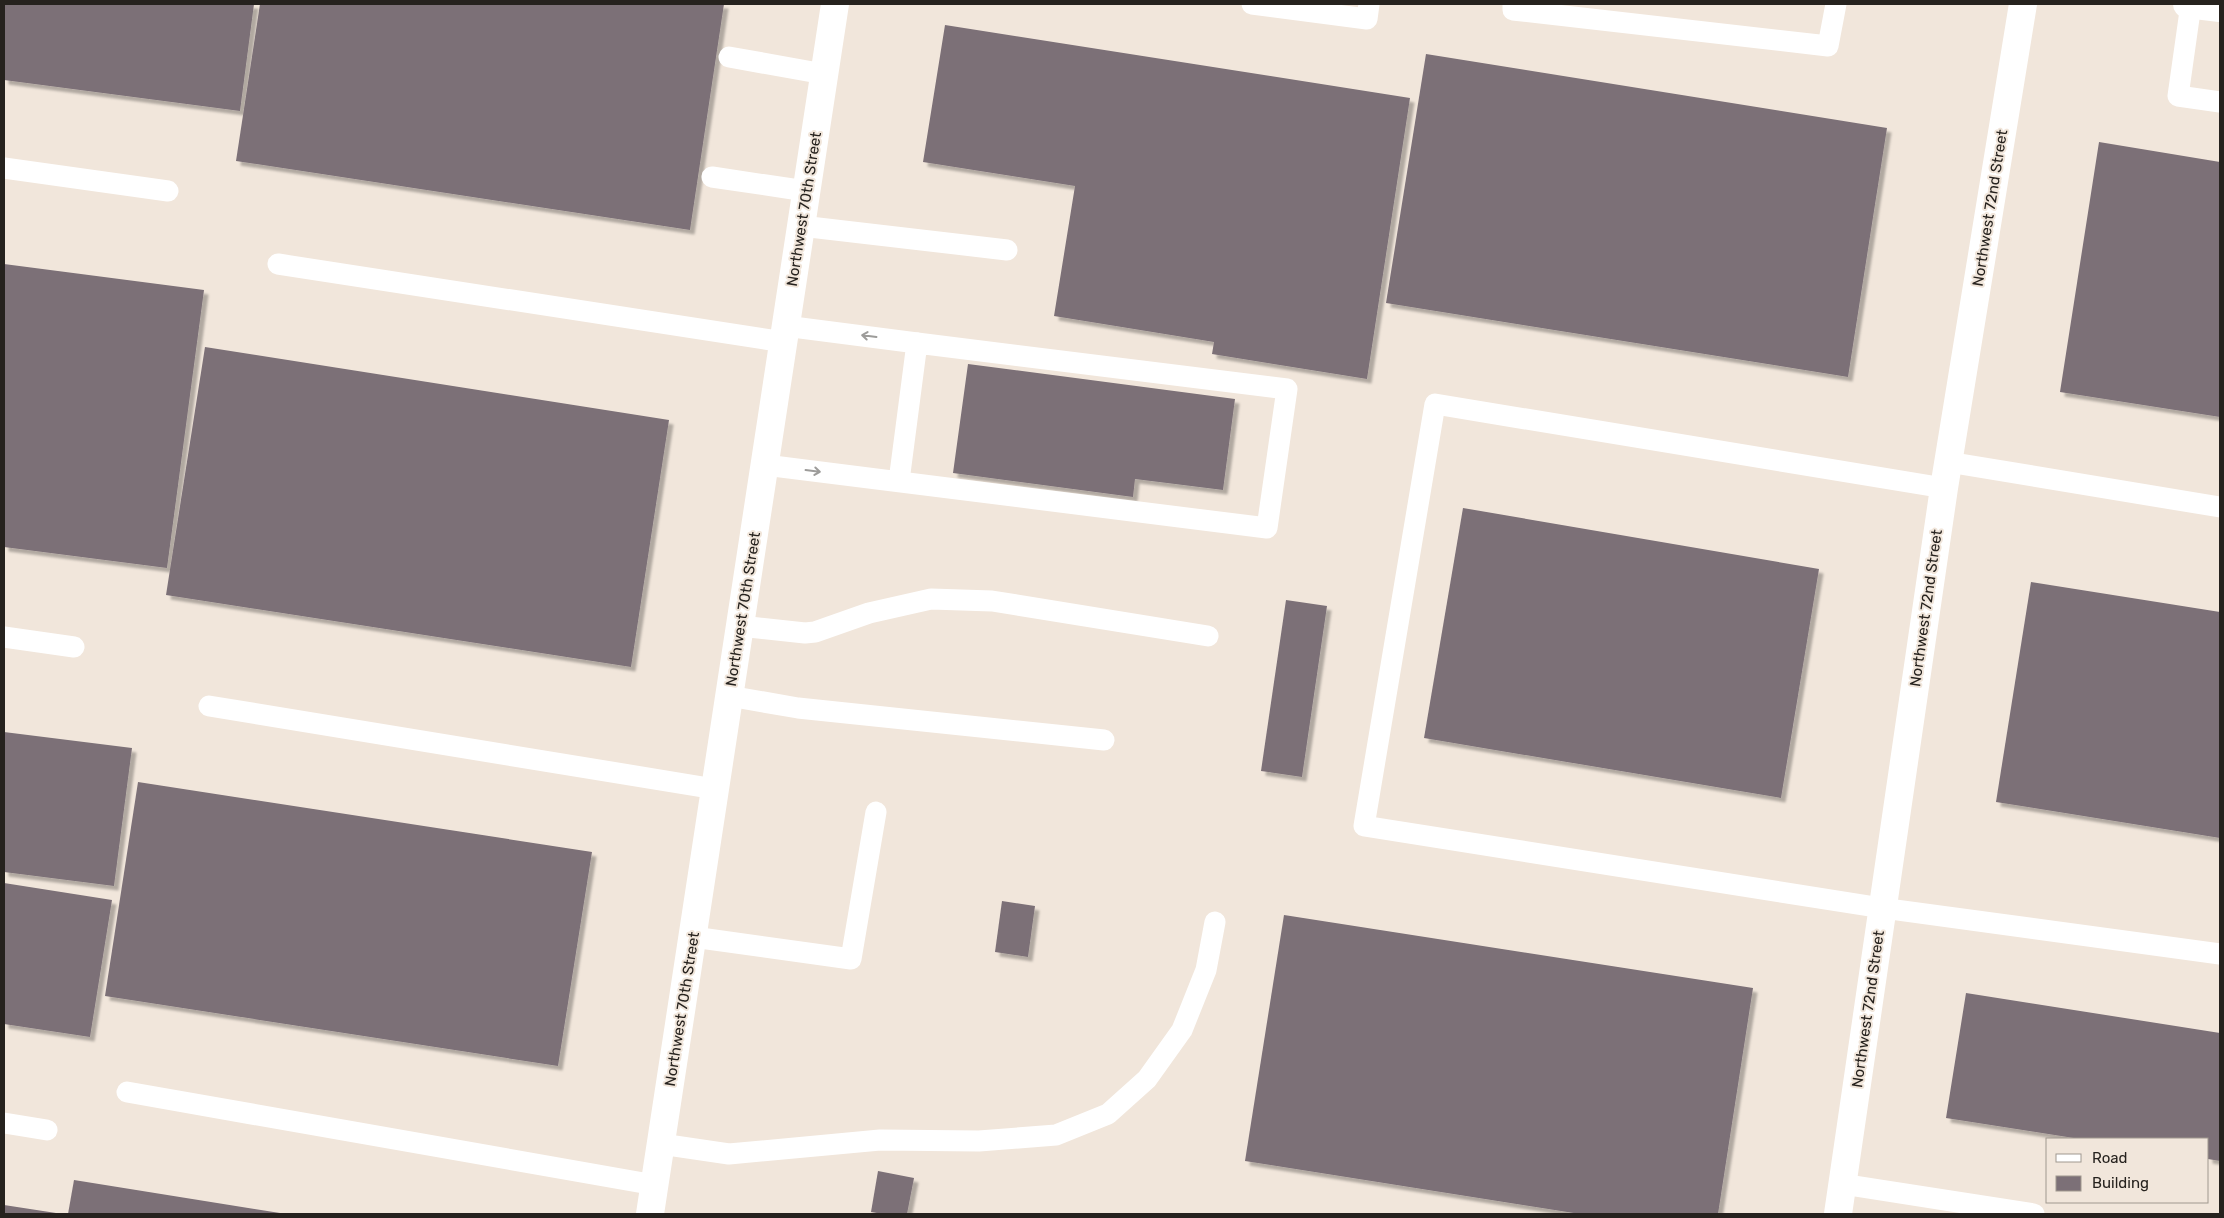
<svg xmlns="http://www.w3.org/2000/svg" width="2224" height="1218" viewBox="0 0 2224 1218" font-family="Rubik,sans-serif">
	<defs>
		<filter id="shadow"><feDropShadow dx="4.5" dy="4.5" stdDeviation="1" flood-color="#0004"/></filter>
	</defs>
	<rect width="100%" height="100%" fill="#f1e6db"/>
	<!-- building -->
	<g fill="#7c7077" filter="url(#shadow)">
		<path d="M4 4H254L240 111 4 80Z"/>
		<path d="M260 4H724L690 230 236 161Z"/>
		<path d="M945 25 1410 98 1367 379 1212 354 1214 342 1054 316 1075 186 923 162Z"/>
		<path d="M1426 54 1887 128 1848 377 1386 303Z"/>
		<path d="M2099 142 2220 162V417L2060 392Z"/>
		<path d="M4 264 204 290 167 568 4 547Z"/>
		<path d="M205 347 669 420 631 667 166 595Z"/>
		<path d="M968 364 1235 399 1223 490 1135 479 1133 497 953 473Z"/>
		<path d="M1463 508 1819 569 1781 798 1424 738Z"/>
		<path d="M2031 582 2220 612V838L1996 802Z"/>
		<path d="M1286 600 1327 606 1302 777 1261 771Z"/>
		<path d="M4 732 132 748 114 886 4 872Z"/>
		<path d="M138 782 592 852 558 1066 105 996Z"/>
		<path d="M4 883 112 900 90 1037 4 1024Z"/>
		<path d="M1002 901 1035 906 1028 957 995 952Z"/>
		<path d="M1284 915 1753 988 1718 1214H1580L1245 1161Z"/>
		<path d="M1966 993 2220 1033V1161L2208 1159V1139H2080L1946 1118Z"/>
		<path d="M878 1171 914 1178 907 1214H883L871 1212Z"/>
		<path d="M74 1180 280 1213 279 1214H68Z"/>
		<path d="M4 1205 56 1213V1214H4Z"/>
	</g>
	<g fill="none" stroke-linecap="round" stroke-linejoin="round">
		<!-- service -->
		<g stroke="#fff" stroke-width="21">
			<path d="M1252 4 1367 19 1369 4"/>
			<path d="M1513 4V10L1828 46 1836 4"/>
			<path d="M2191 4 2178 96 2220 102"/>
			<path d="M729 57 824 74"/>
			<path d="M4 168 168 191"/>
			<path d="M712 177 806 191"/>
			<path d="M801 226 1007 250"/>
			<path d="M278 264 784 342"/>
			<path d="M785 326 917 343"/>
			<path d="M1948 462 2220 507"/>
			<path d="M765 465 1267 528 1287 389 917 343 899 481"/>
			<path d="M1944 488 1435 404 1364 826 1882 908 2220 954"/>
			<path d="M740 626 805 633 815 632 869 613 931 599 992 601 1208 636"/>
			<path d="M4 637 74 647"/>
			<path d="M729 696 798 708 1104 740"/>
			<path d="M209 706 715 789"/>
			<path d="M693 937 851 959 876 812"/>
			<path d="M127 1092 655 1185"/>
			<path d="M4 1123 47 1130"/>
			<path d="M661 1144 729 1154 880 1140 979 1141 1056 1135 1108 1114 1147 1079 1182 1030 1206 970 1215 922"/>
			<path d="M1842 1184 2034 1214"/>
		</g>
		<!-- minor -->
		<g stroke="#fff" stroke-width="28">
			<path d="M650 1214 835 4"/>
			<path d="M1838 1214 1944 488 2023 4"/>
		</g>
		<!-- secondary -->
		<path stroke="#fff" stroke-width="28" d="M2187 4 2220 8"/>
	</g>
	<!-- one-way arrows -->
	<defs><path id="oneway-shaft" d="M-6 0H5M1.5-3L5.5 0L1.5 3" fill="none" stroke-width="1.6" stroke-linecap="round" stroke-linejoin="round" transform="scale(1.25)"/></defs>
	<g stroke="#9d9c9a">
		<use href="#oneway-shaft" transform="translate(869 336) rotate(-173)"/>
		<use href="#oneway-shaft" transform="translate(813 471) rotate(7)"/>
	</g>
	<g text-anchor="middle" stroke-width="4" stroke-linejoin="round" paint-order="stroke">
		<!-- street labels -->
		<g font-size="15" fill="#26221e" stroke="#f1e6db">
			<text transform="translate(1990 208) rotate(-81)" y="5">Northwest 72nd Street</text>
			<text transform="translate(804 209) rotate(-81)" y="5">Northwest 70th Street</text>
			<text transform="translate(1926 608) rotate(-82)" y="5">Northwest 72nd Street</text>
			<text transform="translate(743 609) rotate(-81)" y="5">Northwest 70th Street</text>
			<text transform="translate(682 1009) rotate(-81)" y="5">Northwest 70th Street</text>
			<text transform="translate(1868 1009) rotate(-82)" y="5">Northwest 72nd Street</text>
		</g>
	</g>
	<!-- border -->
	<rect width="2224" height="1218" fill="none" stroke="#26221e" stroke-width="10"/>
	<!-- legend -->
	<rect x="2046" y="1138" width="162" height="65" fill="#f1e6db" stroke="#a0988f"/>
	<rect x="2056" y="1154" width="25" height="8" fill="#ffffff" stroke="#a0988f"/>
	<text x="2092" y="1163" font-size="15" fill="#26221e">Road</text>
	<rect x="2056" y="1176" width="25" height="15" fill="#7c7077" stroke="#a0988f"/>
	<text x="2092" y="1188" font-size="15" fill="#26221e">Building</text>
</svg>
